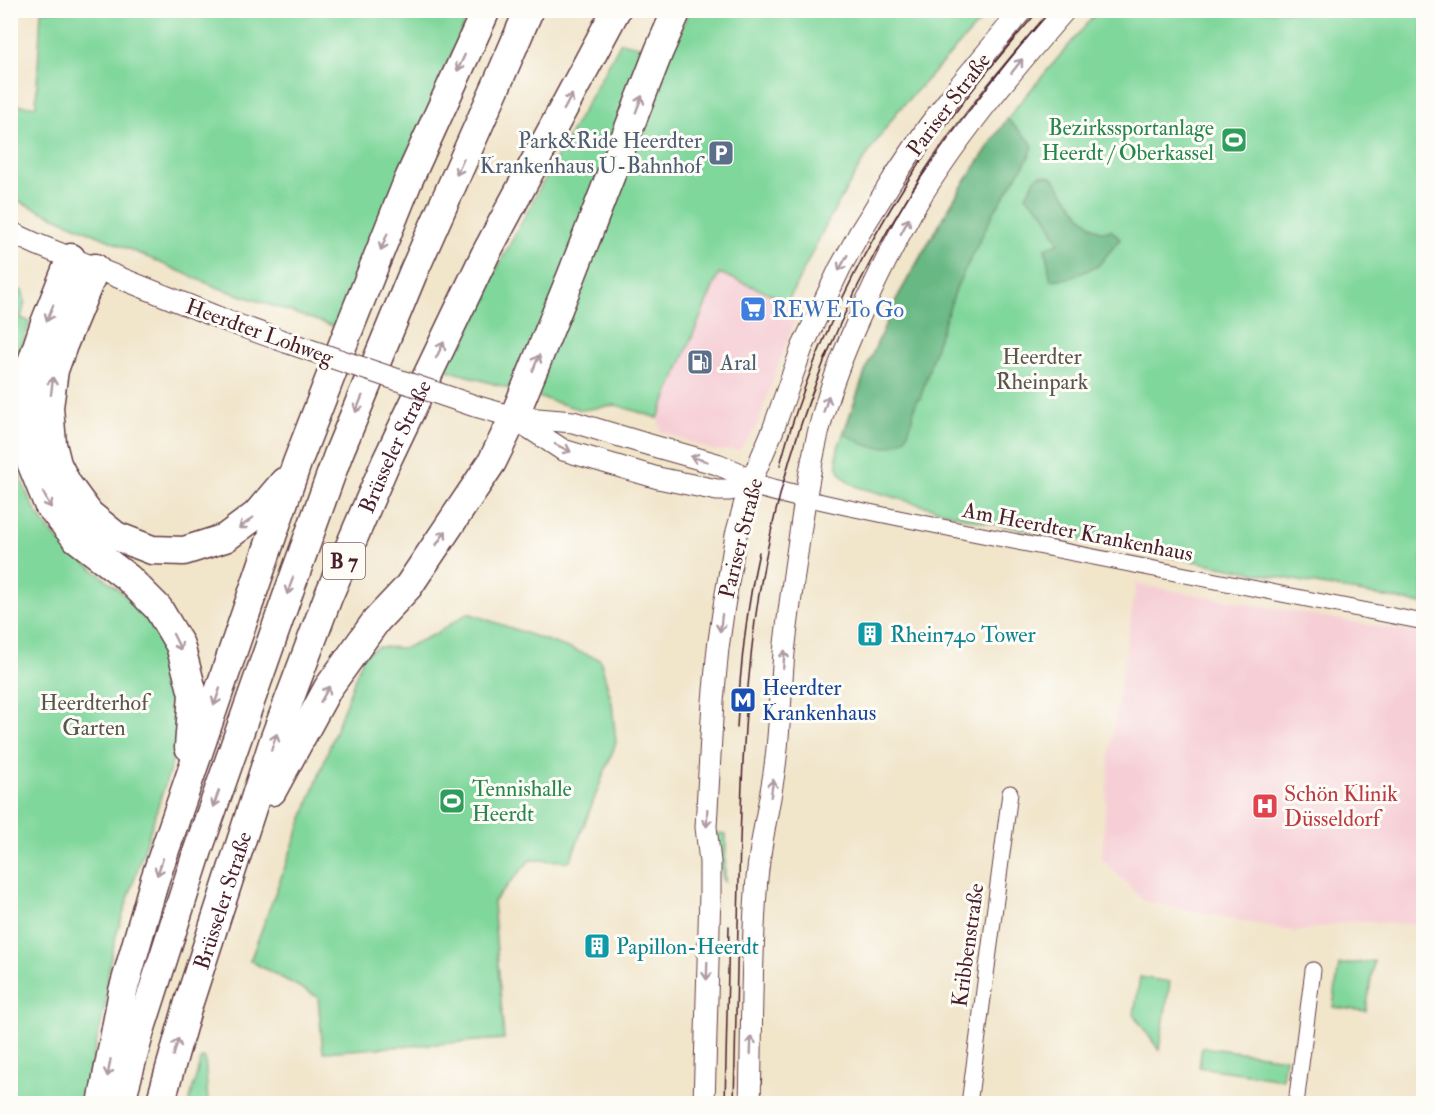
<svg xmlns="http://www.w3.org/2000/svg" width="1434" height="1114" viewBox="0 0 1434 1114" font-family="'IM FELL Double Pica',serif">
	<rect width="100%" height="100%" fill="#fdfcf7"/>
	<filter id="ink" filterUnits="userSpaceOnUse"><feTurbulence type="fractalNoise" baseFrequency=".0167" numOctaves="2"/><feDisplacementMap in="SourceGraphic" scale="12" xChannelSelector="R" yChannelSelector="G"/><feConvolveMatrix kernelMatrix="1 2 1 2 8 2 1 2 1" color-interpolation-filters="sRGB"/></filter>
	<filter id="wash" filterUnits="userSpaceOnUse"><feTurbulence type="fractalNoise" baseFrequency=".008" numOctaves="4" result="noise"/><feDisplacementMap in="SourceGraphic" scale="24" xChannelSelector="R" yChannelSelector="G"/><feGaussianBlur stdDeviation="1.35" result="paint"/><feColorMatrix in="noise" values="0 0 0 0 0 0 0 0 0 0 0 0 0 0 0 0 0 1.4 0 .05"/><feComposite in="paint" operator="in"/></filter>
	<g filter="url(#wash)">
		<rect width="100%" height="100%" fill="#f1e5ca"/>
		<!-- built -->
		<g fill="#f6cfd6">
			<path d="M719 272 788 301 794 321 756 428 739 450 714 451 661 431 658 418Z"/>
			<path d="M1136 584 1423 634V925L1352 921 1296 932 1144 901 1102 859 1109 758Z"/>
		</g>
		<!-- green -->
		<g fill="#80d79b" stroke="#657b63" stroke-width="1.5">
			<path d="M41 11H470L336 327 216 287 11 198 10 105 36 106Z"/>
			<path d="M689 11H990L897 112 863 161 830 217 788 301 719 273 658 418 616 405 582 410 444 369 537 193 621 42 670 53Z"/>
			<path d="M1098 11H1423V604L974 520 858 487C840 479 834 467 838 448L868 364 897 298 929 241 959 191 1017 106Z"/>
			<path d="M10 286 22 291 25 301 21 318 30 322C26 335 20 348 18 361 6 415 10 472 41 519 61 549 91 566 118 589 173 636 189 697 171 766L116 936 109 966 106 1002 82 1103H11Z"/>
			<path d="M468 613 600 659 612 703 616 743 570 861 530 860 493 902 504 1039 323 1052 318 997 250 961 364 654 378 647 405 648 435 634Z"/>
			<path d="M716 833 726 834 725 882 723 881Z"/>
			<path d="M1374 961 1366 1011 1333 1007 1339 965Z"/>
			<path d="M1140 977 1170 982 1159 1050 1134 1015Z"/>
			<path d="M1202 1047 1285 1058 1282 1079 1199 1067Z"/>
			<path d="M201 1058H205L208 1103H189Z"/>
		</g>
		<!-- forest -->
		<g fill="#68b883" stroke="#596c57" stroke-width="1.5">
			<path d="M1007 119 1030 141 1033 146 1029 157 994 212 957 286 937 343 920 399H917L909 430 905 439C899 442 893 446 886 447 871 450 856 441 844 433L868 364 897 298 959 191Z"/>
			<path d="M1041 175 1052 177C1061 188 1088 229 1101 231 1104 232 1109 231 1111 230L1120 239 1098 266 1070 278 1051 280 1045 248 1059 243 1044 213 1026 196 1036 178Z"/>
		</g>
	</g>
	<g filter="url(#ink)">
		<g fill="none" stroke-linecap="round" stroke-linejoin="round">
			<defs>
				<g id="street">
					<path d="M805 498 845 507 967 532 1424 622"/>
					<path d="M969 1104 1010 793"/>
					<path d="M1296 1104 1313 970"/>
				</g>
				<g id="secondary">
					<path d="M10 232 36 244 232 323 286 342"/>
					<path d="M475 406 514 417 573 422 643 443 717 464 736 472 750 484 805 498"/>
					<path d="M514 418 563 450 658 478 717 490H730L750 484"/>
					<path d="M704 1104 710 893V862L706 827 713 701 718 648 724 606 736 535 750 484 773 430 802 348 840 268 860 232 893 179 928 127 959 86 1022 10"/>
					<path d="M750 1104C752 1033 751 962 756 892 758 847 771 803 776 758 780 723 781 688 784 653 789 606 796 560 803 513 809 477 815 440 826 404 835 374 847 345 860 316 876 279 895 242 915 206 957 136 1011 72 1065 10"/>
				</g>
				<g id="highway">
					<path d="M71 258 45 323 32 362 25 410 30 460 48 504 76 538 128 578 158 608 180 645 193 694 189 747"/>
					<path d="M95 268 63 345 54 370 49 407 52 444 57 464 67 484 89 514 116 536 152 550 184 551 225 538 256 515 284 482"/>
					<path d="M272 791 328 688 376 621 408 587 492 462 514 417 571 277 659 51 677 10"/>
					<path d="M102 1104 123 991 155 879 297 463 345 339 408 181 486 10"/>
					<path d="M120 1104 140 1031 198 850 288 594 338 455 413 273 501 75 529 10"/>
					<path id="s1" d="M160 1104 189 1002 274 740 328 597 386 462 485 255 616 10"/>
				</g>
			</defs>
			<!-- street casing -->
			<use href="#street" stroke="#633d43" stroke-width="17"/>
			<!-- secondary casing -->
			<use href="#secondary" stroke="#633d43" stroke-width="23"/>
			<!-- highway casing -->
			<use href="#highway" stroke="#633d43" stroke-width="31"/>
			<!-- street -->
			<use href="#street" stroke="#fff" stroke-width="15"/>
			<!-- secondary -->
			<use href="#secondary" stroke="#fff" stroke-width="21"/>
			<!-- highway -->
			<use href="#highway" stroke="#fff" stroke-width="28"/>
			<!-- tram -->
			<g stroke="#4a1f2b" stroke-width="1.5">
				<path d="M780 465C810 354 862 248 926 153 960 103 999 56 1039 10"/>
				<path d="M737 728C740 669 746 610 759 552"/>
				<path d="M725 1104 729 926"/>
				<path d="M734 1104C736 1029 738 954 739 880 741 794 744 707 755 621 775 474 828 323 908 197 951 131 999 70 1051 10"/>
			</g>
			<defs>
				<path id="secondary-bridge" d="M286 342 475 406"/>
			</defs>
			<!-- secondary-bridge casing -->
			<use href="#secondary-bridge" stroke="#633d43" stroke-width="23" stroke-linecap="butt"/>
			<!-- secondary-bridge -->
			<use href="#secondary-bridge" stroke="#fff" stroke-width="21"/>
		</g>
		<!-- one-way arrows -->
		<defs><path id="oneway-shaft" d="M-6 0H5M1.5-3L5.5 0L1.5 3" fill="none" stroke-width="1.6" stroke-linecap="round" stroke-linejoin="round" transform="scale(1.5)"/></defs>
		<g stroke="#ae9aa0">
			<use href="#oneway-shaft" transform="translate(461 63) rotate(115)"/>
			<use href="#oneway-shaft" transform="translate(1017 66) rotate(-52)"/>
			<use href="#oneway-shaft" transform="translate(568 102) rotate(-62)"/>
			<use href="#oneway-shaft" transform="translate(639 104) rotate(-69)"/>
			<use href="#oneway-shaft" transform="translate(460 167) rotate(114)"/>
			<use href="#oneway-shaft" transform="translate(905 226) rotate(-62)"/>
			<use href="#oneway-shaft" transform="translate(384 242) rotate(112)"/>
			<use href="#oneway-shaft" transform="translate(843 263) rotate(119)"/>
			<use href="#oneway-shaft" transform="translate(50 313) rotate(112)"/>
			<use href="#oneway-shaft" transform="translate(440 350) rotate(-64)"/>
			<use href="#oneway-shaft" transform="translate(536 363) rotate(-68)"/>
			<use href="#oneway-shaft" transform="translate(52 386) rotate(-83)"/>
			<use href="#oneway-shaft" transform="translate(359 404) rotate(112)"/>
			<use href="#oneway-shaft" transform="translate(826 404) rotate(-73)"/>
			<use href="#oneway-shaft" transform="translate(563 448) rotate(26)"/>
			<use href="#oneway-shaft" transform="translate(699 459) rotate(-163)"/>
			<use href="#oneway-shaft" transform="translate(47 500) rotate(62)"/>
			<use href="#oneway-shaft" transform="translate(246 523) rotate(143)"/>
			<use href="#oneway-shaft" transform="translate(441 538) rotate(-56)"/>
			<use href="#oneway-shaft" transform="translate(290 586) rotate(110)"/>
			<use href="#oneway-shaft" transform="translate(721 623) rotate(97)"/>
			<use href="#oneway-shaft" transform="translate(177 642) rotate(64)"/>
			<use href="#oneway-shaft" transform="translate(784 659) rotate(-85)"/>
			<use href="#oneway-shaft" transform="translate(325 694) rotate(-60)"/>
			<use href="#oneway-shaft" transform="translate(217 697) rotate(109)"/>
			<use href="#oneway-shaft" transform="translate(274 742) rotate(-71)"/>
			<use href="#oneway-shaft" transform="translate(772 788) rotate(-82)"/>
			<use href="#oneway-shaft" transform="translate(216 799) rotate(109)"/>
			<use href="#oneway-shaft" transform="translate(707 818) rotate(92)"/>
			<use href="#oneway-shaft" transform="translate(160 867) rotate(109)"/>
			<use href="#oneway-shaft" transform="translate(707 971) rotate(92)"/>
			<use href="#oneway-shaft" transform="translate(751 1045) rotate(-88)"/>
			<use href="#oneway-shaft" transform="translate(176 1047) rotate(-74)"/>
			<use href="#oneway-shaft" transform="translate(109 1068) rotate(100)"/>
		</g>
	</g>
	<!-- icons -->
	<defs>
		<symbol id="stadium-square" viewBox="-11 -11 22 22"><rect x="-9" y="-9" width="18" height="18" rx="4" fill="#2e9e5b" stroke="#fdfcf7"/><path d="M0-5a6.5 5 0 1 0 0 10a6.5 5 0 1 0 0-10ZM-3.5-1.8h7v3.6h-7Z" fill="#fff"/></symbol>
		<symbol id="parking-square" viewBox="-11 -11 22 22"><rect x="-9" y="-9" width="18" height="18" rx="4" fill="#5c6f8a" stroke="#fdfcf7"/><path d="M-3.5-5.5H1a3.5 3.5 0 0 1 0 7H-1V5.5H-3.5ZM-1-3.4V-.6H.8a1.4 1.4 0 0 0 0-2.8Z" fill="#fff"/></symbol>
		<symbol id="supermarket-square" viewBox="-11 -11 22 22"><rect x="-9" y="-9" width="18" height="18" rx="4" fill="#3f7fe0" stroke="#fdfcf7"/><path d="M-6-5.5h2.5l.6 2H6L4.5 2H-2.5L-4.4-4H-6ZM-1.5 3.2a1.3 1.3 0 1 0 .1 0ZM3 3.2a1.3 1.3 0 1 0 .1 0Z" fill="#fff"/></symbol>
		<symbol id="fuel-square" viewBox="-11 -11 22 22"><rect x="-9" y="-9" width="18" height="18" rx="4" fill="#5c6f8a" stroke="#fdfcf7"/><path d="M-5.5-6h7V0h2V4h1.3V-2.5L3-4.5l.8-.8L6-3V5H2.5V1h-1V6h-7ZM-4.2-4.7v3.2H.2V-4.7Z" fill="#fff"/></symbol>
		<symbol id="building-square" viewBox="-11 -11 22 22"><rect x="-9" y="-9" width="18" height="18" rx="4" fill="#0f9aa8" stroke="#fdfcf7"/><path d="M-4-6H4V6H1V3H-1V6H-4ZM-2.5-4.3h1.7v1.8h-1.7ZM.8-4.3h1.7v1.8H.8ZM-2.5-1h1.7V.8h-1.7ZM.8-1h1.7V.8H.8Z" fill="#fff"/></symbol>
		<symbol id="metro-square" viewBox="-11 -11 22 22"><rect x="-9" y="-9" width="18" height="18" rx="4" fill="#1a4fb4" stroke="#fdfcf7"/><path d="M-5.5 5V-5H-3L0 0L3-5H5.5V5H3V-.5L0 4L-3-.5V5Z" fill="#fff"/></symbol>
		<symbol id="hospital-square" viewBox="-11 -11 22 22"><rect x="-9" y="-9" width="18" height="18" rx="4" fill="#e0444e" stroke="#fdfcf7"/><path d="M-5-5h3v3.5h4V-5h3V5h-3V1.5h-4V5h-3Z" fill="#fff"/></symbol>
	</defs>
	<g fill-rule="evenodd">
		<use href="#stadium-square" x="1219" y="125" width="30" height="30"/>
		<use href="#parking-square" x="706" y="138" width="30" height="30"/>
		<use href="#supermarket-square" x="738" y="294" width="30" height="30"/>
		<use href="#fuel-square" x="685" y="347" width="30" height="30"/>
		<use href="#building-square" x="855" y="619" width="30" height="30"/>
		<use href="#metro-square" x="728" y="685" width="30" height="30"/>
		<use href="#stadium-square" x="437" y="786" width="30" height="30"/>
		<use href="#hospital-square" x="1250" y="791" width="30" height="30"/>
		<use href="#building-square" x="582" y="931" width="30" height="30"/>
	</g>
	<g text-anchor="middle" stroke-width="6" stroke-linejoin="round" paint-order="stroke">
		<!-- shield labels -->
		<rect fill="#fdfcf7" stroke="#806168" stroke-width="1.5" x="323" y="543" width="42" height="36" rx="4.5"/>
		<g font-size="21" font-weight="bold" fill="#4a1f2b">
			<text x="344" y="568">B 7</text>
		</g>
		<!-- street labels -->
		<g font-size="22" fill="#4a1f2b" stroke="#fdfcf7">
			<text transform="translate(948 104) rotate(-53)" y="8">Pariser Straße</text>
			<text transform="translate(260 331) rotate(20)" y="8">Heerdter Lohweg</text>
			<text dy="8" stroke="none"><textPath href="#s1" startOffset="699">Brüsseler Straße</textPath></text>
			<text transform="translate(1078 531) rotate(11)" y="8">Am Heerdter Krankenhaus</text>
			<text transform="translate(740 538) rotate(-76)" y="8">Pariser Straße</text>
			<text dy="8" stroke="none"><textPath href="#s1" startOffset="213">Brüsseler Straße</textPath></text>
			<text transform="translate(967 945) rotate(-82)" y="8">Kribbenstraße</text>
		</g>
		<!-- leisure labels -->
		<g font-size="22" fill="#27864d" stroke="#fdfcf7" text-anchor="end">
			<text x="1214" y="135">Bezirkssportanlage<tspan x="1214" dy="25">Heerdt / Oberkassel</tspan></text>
			<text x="472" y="796" text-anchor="start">Tennishalle<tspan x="472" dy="25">Heerdt</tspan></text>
		</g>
		<!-- service labels -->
		<g font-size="22" fill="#4e5e75" stroke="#fdfcf7" text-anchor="end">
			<text x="702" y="148">Park&amp;Ride Heerdter<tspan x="702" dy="25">Krankenhaus U-Bahnhof</tspan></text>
			<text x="720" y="370" text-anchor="start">Aral</text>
		</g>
		<!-- shop labels -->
		<g font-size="22" fill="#366cbe" stroke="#fdfcf7" text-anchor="start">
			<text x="772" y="317">REWE To Go</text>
		</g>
		<!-- park labels -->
		<g font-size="22" fill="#5a564d" stroke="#fdfcf7">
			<text x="1042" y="364">Heerdter<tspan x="1042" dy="25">Rheinpark</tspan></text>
			<text x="94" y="710">Heerdterhof<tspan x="94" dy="25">Garten</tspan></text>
		</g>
		<!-- culture labels -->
		<g font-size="22" fill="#0d838f" stroke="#fdfcf7" text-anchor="start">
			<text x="890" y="642">Rhein740 Tower</text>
			<text x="616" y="954">Papillon-Heerdt</text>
		</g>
		<!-- transit labels -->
		<g font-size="22" fill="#164399" stroke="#fdfcf7" text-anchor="start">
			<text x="762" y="695">Heerdter<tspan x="762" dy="25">Krankenhaus</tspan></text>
		</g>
		<!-- health labels -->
		<g font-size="22" fill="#be3a42" stroke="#fdfcf7" text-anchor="start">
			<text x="1284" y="801">Schön Klinik<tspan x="1284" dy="25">Düsseldorf</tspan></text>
		</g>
	</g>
	<!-- margin -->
	<rect width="1434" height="1114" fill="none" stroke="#fdfcf7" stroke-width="36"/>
</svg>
